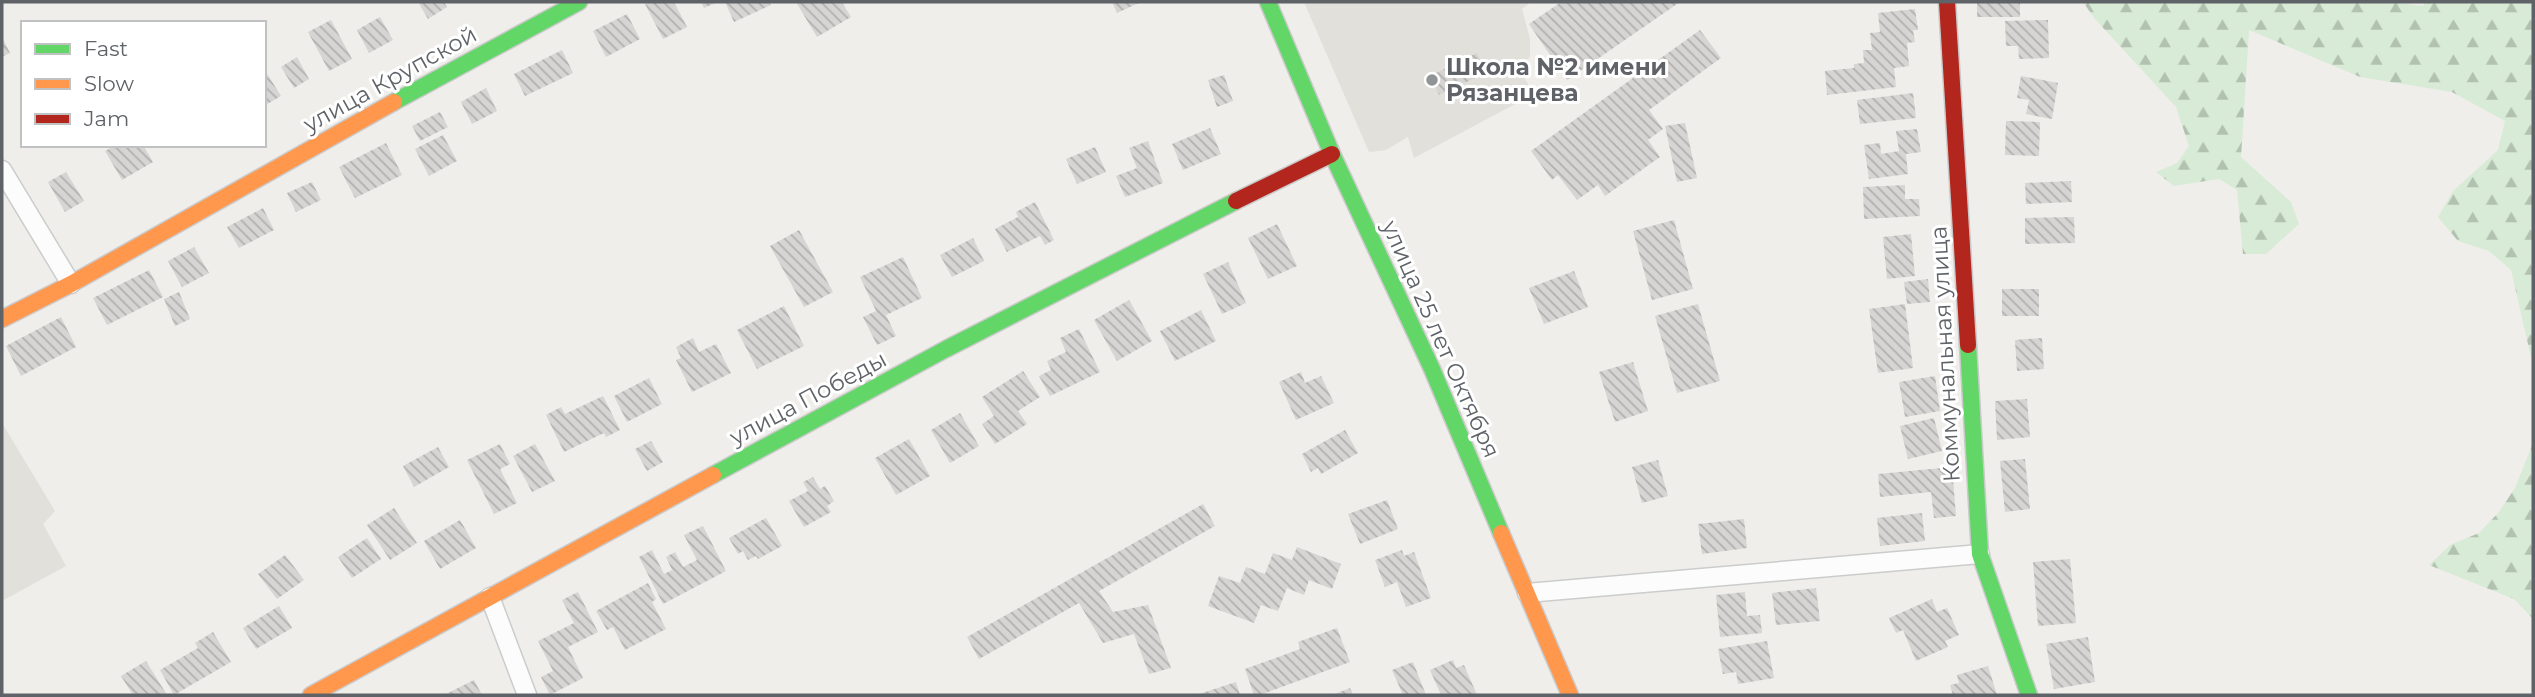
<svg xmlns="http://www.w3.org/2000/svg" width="2535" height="697" viewBox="0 0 2535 697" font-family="Montserrat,sans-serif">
	<defs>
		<pattern id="forest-firs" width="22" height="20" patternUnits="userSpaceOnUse" patternTransform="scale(1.75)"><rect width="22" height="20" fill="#d8ebd6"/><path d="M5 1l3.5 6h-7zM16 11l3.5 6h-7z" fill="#b2c2b1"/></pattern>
		<pattern id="building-back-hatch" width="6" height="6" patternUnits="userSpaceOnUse" patternTransform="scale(1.75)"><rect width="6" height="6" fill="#d6d5d3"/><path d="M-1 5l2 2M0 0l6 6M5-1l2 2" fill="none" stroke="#b1b0af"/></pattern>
	</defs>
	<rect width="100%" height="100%" fill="#efeeea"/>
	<!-- education -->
	<g fill="#e2e0da">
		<path d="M1304 2H1531L1522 9 1530 39V57L1518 67 1534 94 1414 158 1408 137 1386 150 1369 152Z"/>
		<path d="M2 423 55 511 43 524 66 566 2 601Z"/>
	</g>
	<!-- forest -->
	<g fill="url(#forest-firs)">
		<path d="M2083 2H2390L2423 6 2425 2H2533V366L2511 270 2489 251 2458 241 2438 217 2453 191 2498 150 2505 121 2452 92 2360 77 2249 30 2241 157 2291 202 2299 224 2266 254H2243L2237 190 2219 179 2174 186 2156 172 2177 163 2189 146 2176 107 2095 19Z"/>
		<path d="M2533 443V619L2514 599 2429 565 2450 545 2479 533 2499 512 2515 488Z"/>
	</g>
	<!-- building -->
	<g fill="url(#building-back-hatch)">
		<path d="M418 2H444L447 7 428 19Z"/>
		<path d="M650 2H674L687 27 663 39 645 4Z"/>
		<path d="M701 2H718L704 8Z"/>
		<path d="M725 2H769L771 5 734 22Z"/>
		<path d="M796 2H842L851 17 817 37Z"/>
		<path d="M1112 2H1141L1117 13Z"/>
		<path d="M1561 2H1680L1567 80 1529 24Z"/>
		<rect x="1977" y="2" width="43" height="15"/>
		<path d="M1915 9 1918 30H1913L1915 42 1907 43 1909 66 1894 68 1896 87 1827 95 1825 71 1854 68V64L1864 63 1863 50H1872L1870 33 1880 32 1878 13Z"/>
		<path d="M627 14 640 39 606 57 593 31Z"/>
		<path d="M380 17 393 40 369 53 357 30Z"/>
		<path d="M331 20 352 59 329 71 308 32Z"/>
		<path d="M2048 20 2049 58 2019 59 2018 46H2006L2005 21Z"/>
		<path d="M1700 30 1721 58 1649 110 1663 129 1648 140 1660 157 1605 196 1598 185 1577 200 1558 175 1552 180 1531 151Z"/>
		<path d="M2 37 10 53 2 57Z"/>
		<path d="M562 50 573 73 525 96 514 74Z"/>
		<path d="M1477 53 1486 73 1439 95 1430 76Z"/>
		<path d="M297 57 309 79 294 88 281 67Z"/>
		<path d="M264 69 281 96 264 106Z"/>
		<path d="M1224 75 1233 101 1217 107 1208 80Z"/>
		<path d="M2021 76 2058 83 2052 119 2026 114 2029 100 2017 98Z"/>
		<path d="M486 88 497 111 472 124 461 102Z"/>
		<path d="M1913 93 1916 118 1860 124 1857 100Z"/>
		<path d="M440 112 448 127 420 141 412 126Z"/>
		<path d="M2006 121 2040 122 2039 156 2005 155Z"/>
		<path d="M1685 123 1697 178 1677 182 1665 126Z"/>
		<path d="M1210 128 1221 154 1183 170 1172 144Z"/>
		<path d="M1917 129 1921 152 1906 154 1908 174 1869 179 1864 145 1880 143 1881 154 1899 151 1896 131Z"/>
		<path d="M443 135 457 161 429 176 415 149Z"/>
		<path d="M1148 141 1163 183 1125 197 1116 176 1137 168 1129 148Z"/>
		<path d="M386 143 402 175 355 198 339 167Z"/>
		<path d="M116 145H143L153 162 122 180 105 151Z"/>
		<path d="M1095 147 1106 172 1077 184 1066 159Z"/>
		<path d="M66 172 84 201 65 212 48 182Z"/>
		<path d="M2071 181 2072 202 2026 204 2025 183Z"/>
		<path d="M312 182 321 200 296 212 287 193Z"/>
		<path d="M1905 185V199H1919L1920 216 1864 219 1863 187Z"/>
		<path d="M1035 202 1054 240 1045 245 1040 236 1007 252 995 229 1018 217 1016 212Z"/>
		<path d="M263 208 274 230 239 248 227 227Z"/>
		<path d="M2074 217 2075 243 2025 244V218Z"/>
		<path d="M1674 220 1693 289 1652 300 1633 231Z"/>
		<path d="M1277 224 1297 266 1268 279 1248 238Z"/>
		<path d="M799 230 833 292 804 307 770 246Z"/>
		<path d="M1911 234 1915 276 1887 279 1883 237Z"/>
		<path d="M973 238 984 261 952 277 940 255Z"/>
		<path d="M194 247 209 273 182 287 168 261Z"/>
		<path d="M903 257 922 298 886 315 896 336 877 345 863 317 876 311 860 277Z"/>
		<path d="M1228 262 1246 303 1222 314 1203 274Z"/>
		<path d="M149 270 163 297 107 325 93 298Z"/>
		<path d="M1574 271 1588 307 1544 324 1529 288Z"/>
		<path d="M1928 279 1930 302 1907 304 1904 282Z"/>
		<rect x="2002" y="289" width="37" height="27"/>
		<path d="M179 292 190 319 175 326 164 299Z"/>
		<path d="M1129 300 1152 341 1117 361 1094 320Z"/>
		<path d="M1698 304 1720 381 1677 393 1655 316Z"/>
		<path d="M1905 304 1913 368 1878 373 1869 309Z"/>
		<path d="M784 306 804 346 757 369 737 330Z"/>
		<path d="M1201 310 1216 341 1175 361 1160 331Z"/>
		<path d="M61 317 76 347 21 376 6 346Z"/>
		<path d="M1079 329 1100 372 1050 396 1039 376 1051 370 1047 361 1066 352 1060 338Z"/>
		<path d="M693 338 699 352 716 344 731 373 692 392 676 360 681 358 676 347Z"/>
		<path d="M2042 338 2044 369 2017 371 2015 340Z"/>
		<path d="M1633 362 1648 411 1615 422 1599 372Z"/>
		<path d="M1023 371 1040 397 1018 411 1027 424 995 444 982 424 994 416 982 397Z"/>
		<path d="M1301 372 1305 383 1321 376 1334 403 1296 420 1279 382Z"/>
		<path d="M1935 376 1940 411 1905 417 1899 382Z"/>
		<path d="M649 378 662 404 627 422 614 396Z"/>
		<path d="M603 396 620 430 606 437 604 433 564 452 546 415 561 407 565 414Z"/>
		<path d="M2027 399 2030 437 1997 440 1995 401Z"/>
		<path d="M960 413 979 446 950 463 931 430Z"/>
		<path d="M1934 418 1942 451 1908 459 1900 426Z"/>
		<path d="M1345 430 1358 453 1321 474 1318 468 1311 472 1302 454Z"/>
		<path d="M909 439 930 476 896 495 875 458Z"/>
		<path d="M651 441 663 462 647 471 635 449Z"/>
		<path d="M500 444 510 464 500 469 517 503 494 514 467 460Z"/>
		<path d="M535 444 555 481 532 492 513 456Z"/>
		<path d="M438 447 449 467 414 487 403 466Z"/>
		<path d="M2025 459 2030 509 2005 512 2000 461Z"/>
		<path d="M1658 460 1668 496 1642 503 1632 467Z"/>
		<path d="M1952 467 1956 516 1934 518 1931 492 1880 497 1878 474Z"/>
		<path d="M813 477 820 489 825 486 834 501 827 506 831 512 804 527 789 501 808 491 803 482Z"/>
		<path d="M1387 500 1398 529 1360 544 1348 514Z"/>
		<path d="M1203 504 1215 526 1099 591 1113 612 1148 605 1171 668 1149 674 1134 634 1103 643 1079 603 979 659 967 637Z"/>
		<path d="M394 508 417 543 390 560 367 525Z"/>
		<path d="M1922 513 1925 541 1880 546 1877 518Z"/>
		<path d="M766 518 782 546 758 559 756 556 748 560 743 551 738 554 729 538Z"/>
		<path d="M1744 519 1747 548 1702 554 1698 524Z"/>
		<path d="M460 520 476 548 440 569 424 541Z"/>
		<path d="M703 526 726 571 663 604 639 557 652 550 664 574 672 570 666 557 675 552 683 567 697 560 684 535Z"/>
		<path d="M367 538 381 559 352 578 338 557Z"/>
		<path d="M1297 547 1341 564 1332 589 1309 580 1304 595 1287 588 1278 611 1261 605 1254 623 1208 606 1219 576 1240 583 1246 567 1265 574 1273 553 1292 560Z"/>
		<path d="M1402 550 1404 556 1414 552 1431 598 1406 607 1397 582 1385 587 1375 560Z"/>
		<path d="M285 555 304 580 277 599 258 574Z"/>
		<path d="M2070 559 2076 623 2038 626 2033 562Z"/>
		<path d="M648 583 656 599 652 602 666 629 625 650 613 627 607 630 596 611Z"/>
		<path d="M1816 588 1820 621 1776 625 1772 593Z"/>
		<path d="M578 592 598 632 568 647 583 678 550 695 541 677 553 671 538 641 574 623 562 600Z"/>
		<path d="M1745 592 1747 616 1760 615 1762 633 1720 637 1716 595Z"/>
		<path d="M1932 599 1937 612 1947 608 1959 635 1945 641 1948 647 1916 661 1903 630 1896 633 1889 618Z"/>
		<path d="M279 606 292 628 256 649 243 628Z"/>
		<path d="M1337 628 1350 662 1260 695H1254L1245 669 1300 649 1298 642Z"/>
		<path d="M213 632 231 662 174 695 160 670 198 648 195 643Z"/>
		<path d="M2088 637 2095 682 2054 689 2046 644Z"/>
		<path d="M1767 641 1774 678 1738 684 1736 672 1723 674 1718 649Z"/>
		<path d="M1453 660 1456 668 1464 665 1477 695H1441L1430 670Z"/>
		<path d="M146 661 167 695H133L121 676Z"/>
		<path d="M1413 662 1426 695H1403L1392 670Z"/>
		<path d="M1988 666 1997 695H1953L1950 685 1959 683 1957 675Z"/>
		<path d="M474 680 482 695H444Z"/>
		<path d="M1236 682 1240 695H1196Z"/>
		<path d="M1350 688 1353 695H1332Z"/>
	</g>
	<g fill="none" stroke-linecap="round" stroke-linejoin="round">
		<defs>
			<g id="street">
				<path d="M2 170 71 284"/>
				<path d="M1527 593 1980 554"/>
				<path d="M490 597 527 695"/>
			</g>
			<g id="fast">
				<path d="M1268 2 1332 154 1432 369 1501 533"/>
				<path d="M394 102 579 2"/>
				<path d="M1968 345 1980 554 2029 695"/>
				<path d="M713 475 946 349 1236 201"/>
			</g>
			<g id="slow">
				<path d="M2 319 71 284 394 102"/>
				<path d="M1501 533 1570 695"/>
				<path d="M311 695 713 475"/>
			</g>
			<g id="jam">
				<path d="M1947 2 1968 345"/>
				<path d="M1236 201 1332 154"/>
			</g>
		</defs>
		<!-- street casing -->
		<use href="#street" stroke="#cbcccc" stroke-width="21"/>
		<!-- fast casing -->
		<use href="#fast" stroke="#cacacb" stroke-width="19"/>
		<!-- slow casing -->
		<use href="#slow" stroke="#cacacb" stroke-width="19"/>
		<!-- jam casing -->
		<use href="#jam" stroke="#cacacb" stroke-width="19"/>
		<!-- street -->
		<use href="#street" stroke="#fdfcfc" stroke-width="18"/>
		<!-- fast -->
		<use href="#fast" stroke="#63d668" stroke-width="16"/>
		<!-- slow -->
		<use href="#slow" stroke="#ff974d" stroke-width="16"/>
		<!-- jam -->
		<use href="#jam" stroke="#b3261e" stroke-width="16"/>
	</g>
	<!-- markers -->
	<circle fill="#919496" stroke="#fff" stroke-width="2.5" cx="1432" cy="80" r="7"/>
	<g text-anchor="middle" stroke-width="6" stroke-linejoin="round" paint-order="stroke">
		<!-- poi labels -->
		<g font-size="23" font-weight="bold" fill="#5f6368" stroke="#fff" text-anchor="start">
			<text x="1446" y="75">Школа №2 имени<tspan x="1446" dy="26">Рязанцева</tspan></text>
		</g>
		<!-- street labels -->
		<g font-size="23" fill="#5f6368" stroke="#fff">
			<text transform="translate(390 79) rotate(-29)" y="8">улица Крупской</text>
			<text transform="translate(1441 339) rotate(66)" y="8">улица 25 лет Октября</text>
			<text transform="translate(1945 354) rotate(-93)" y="8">Коммунальная улица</text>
			<text transform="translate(808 398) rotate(-28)" y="8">улица Победы</text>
		</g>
	</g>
	<!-- border -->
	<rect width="2535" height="697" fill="none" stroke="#5f6368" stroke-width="7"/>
	<!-- legend -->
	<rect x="21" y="21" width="245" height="126" fill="#ffffff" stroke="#bfc1c3" stroke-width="2"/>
	<rect x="35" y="44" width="35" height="10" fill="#63d668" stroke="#bfc1c3" stroke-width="2"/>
	<text x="84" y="56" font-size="21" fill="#5f6368">Fast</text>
	<rect x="35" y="79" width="35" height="10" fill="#ff974d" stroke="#bfc1c3" stroke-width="2"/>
	<text x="84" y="91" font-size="21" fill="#5f6368">Slow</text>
	<rect x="35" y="114" width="35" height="10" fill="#b3261e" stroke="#bfc1c3" stroke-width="2"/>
	<text x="84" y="126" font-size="21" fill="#5f6368">Jam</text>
</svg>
